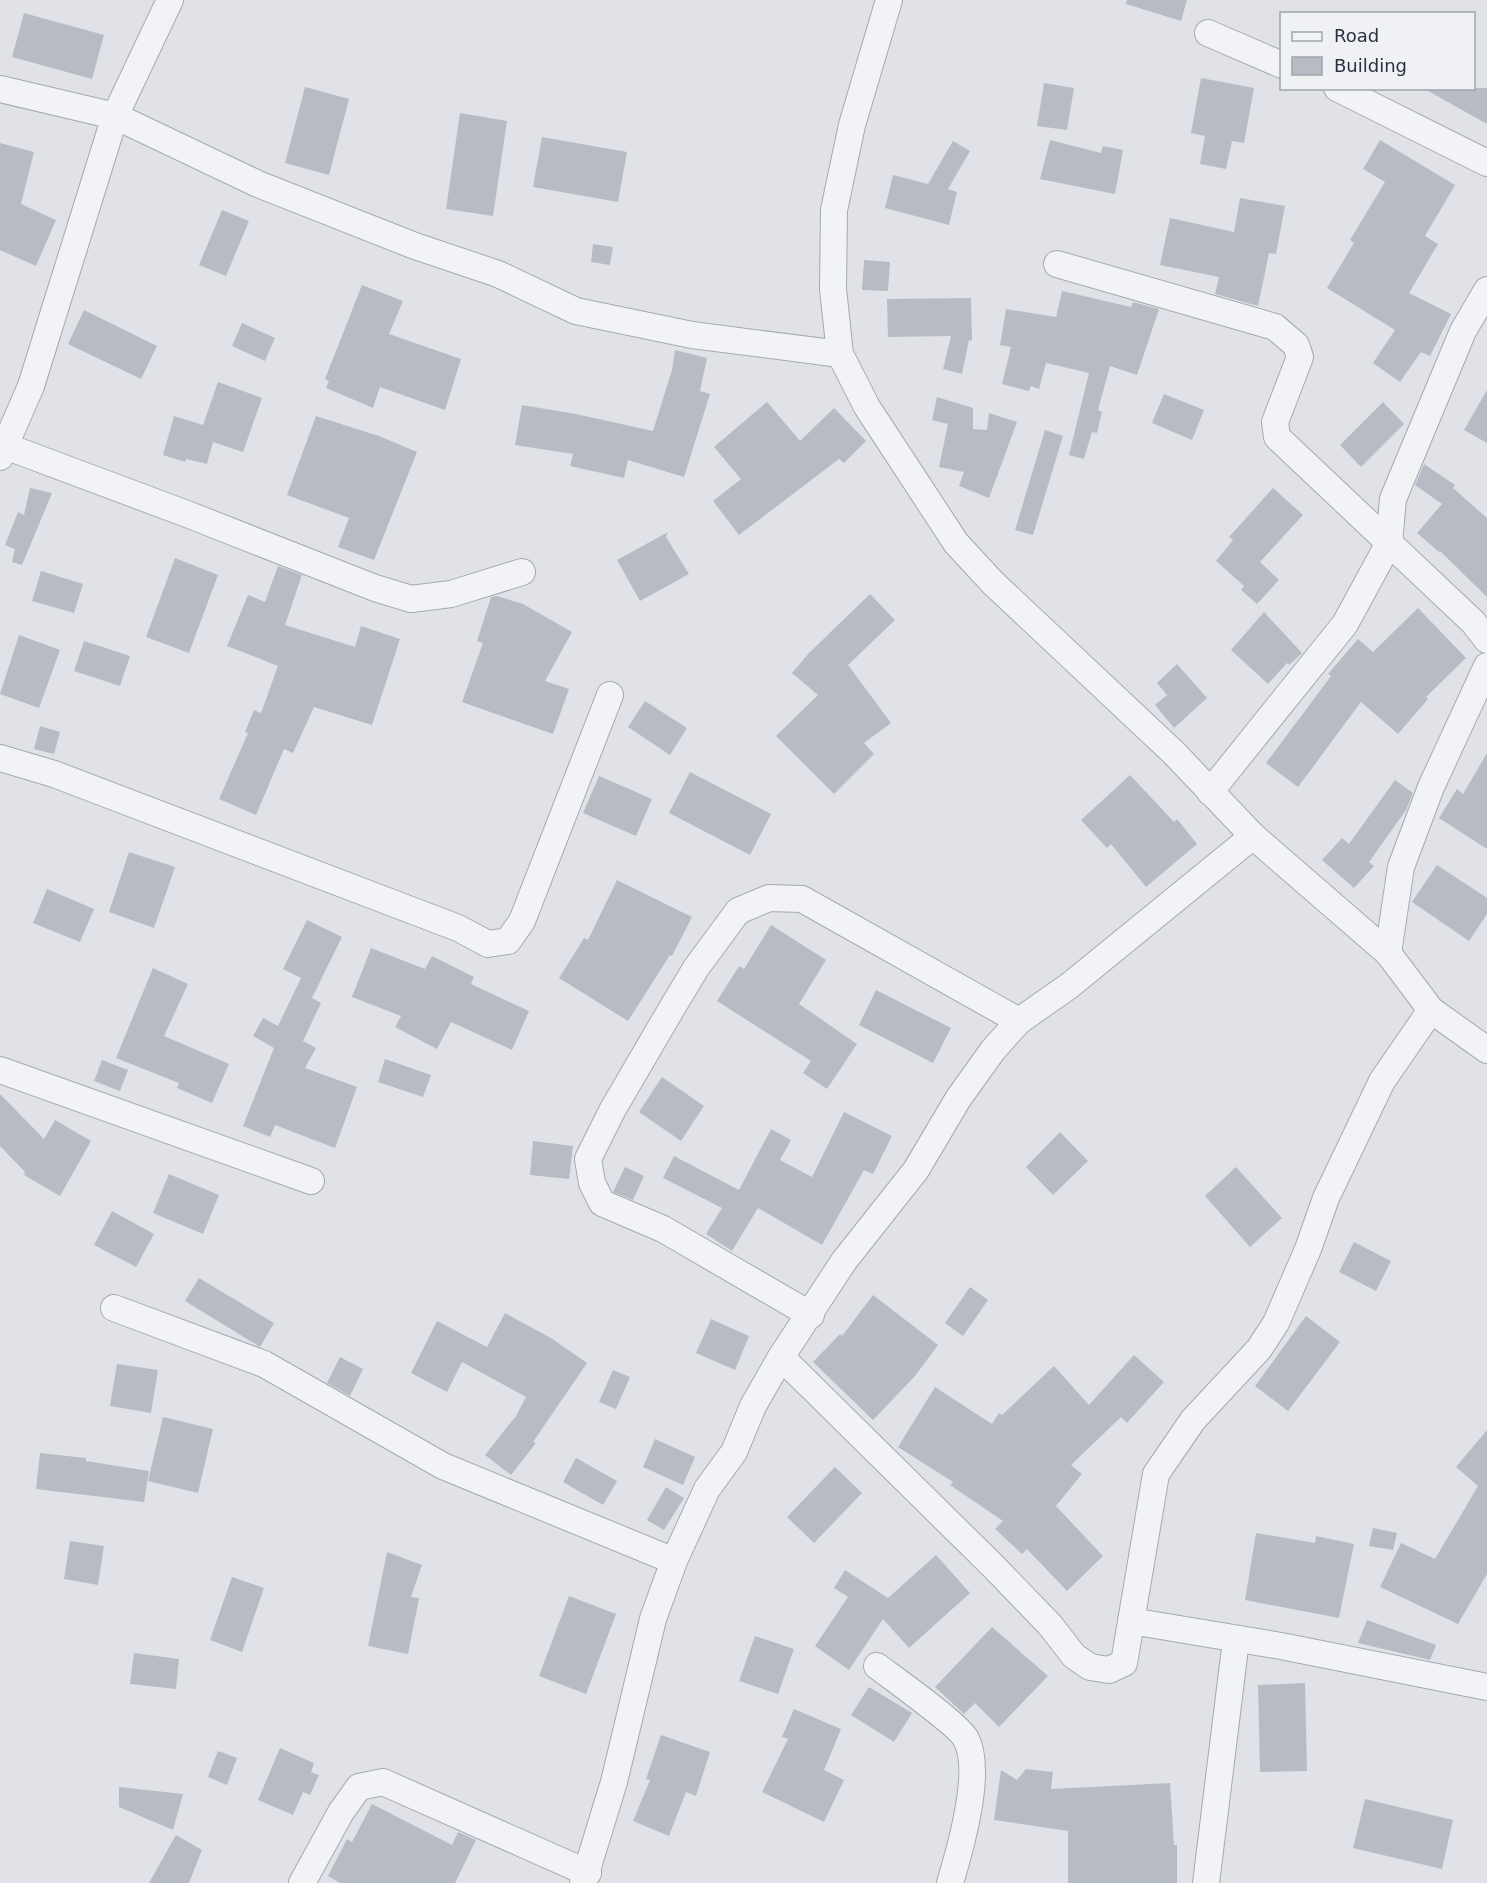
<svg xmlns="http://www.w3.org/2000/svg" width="1487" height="1883" viewBox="0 0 1487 1883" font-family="'DejaVu Sans',sans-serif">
	<rect width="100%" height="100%" fill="#e0e2e8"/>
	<!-- building -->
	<g fill="#b7bcc4">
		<path d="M1127 0H1187L1181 21 1126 4Z"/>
		<path d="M24 13 104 35 92 79 12 57Z"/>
		<path d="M1201 78 1254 88 1244 143 1232 141 1226 169 1200 164 1205 136 1191 133Z"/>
		<path d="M1044 83 1074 88 1067 130 1037 126Z"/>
		<path d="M305 87 349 99 329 175 285 163Z"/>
		<path d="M1423 88H1487V124Z"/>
		<path d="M460 113 507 121 493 216 446 209Z"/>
		<path d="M542 137 627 152 618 202 533 187Z"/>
		<path d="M1050 140 1101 153 1103 146 1123 150 1115 194 1040 179Z"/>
		<path d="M1380 140 1455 185 1425 236 1438 244 1409 293 1451 314 1430 356 1421 352 1400 382 1373 363 1395 330 1327 288 1354 243 1350 240 1385 182 1363 169Z"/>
		<path d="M953 141 970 151 948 189 957 192 949 225 885 208 893 175 928 184Z"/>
		<path d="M0 143 34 152 21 204 56 220 36 266 0 250Z"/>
		<path d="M1240 198 1285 206 1276 254 1269 253 1258 306 1215 294 1219 277 1160 265 1170 218 1234 232Z"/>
		<path d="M222 210 249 221 226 276 199 265Z"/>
		<path d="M593 244 613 247 610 265 591 262Z"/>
		<path d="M864 260 890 262 888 291 862 290Z"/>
		<path d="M362 285 403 301 389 334 461 359 445 410 380 387 373 408 326 388 329 381 325 379Z"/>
		<path d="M1062 291 1131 307 1133 302 1159 309 1137 375 1110 366 1098 410 1102 412 1097 433 1092 432 1084 459 1069 455 1089 373 1046 363 1039 389 1031 386 1029 391 1002 384 1011 347 1000 345 1006 309 1056 317Z"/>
		<path d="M971 298 972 341 969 340 962 374 943 369 951 336 888 337 887 299Z"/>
		<path d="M84 310 157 346 141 379 68 344Z"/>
		<path d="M242 323 275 338 265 361 232 346Z"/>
		<path d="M675 350 707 358 700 391 710 394 684 477 628 460 624 478 570 466 573 454 515 445 522 405 576 414 653 431 672 370Z"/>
		<path d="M218 382 262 398 243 452 213 442 207 464 186 459 185 462 163 455 174 416 203 425Z"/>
		<path d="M1487 390V443L1464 430Z"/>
		<path d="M1164 394 1204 410 1192 440 1152 423Z"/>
		<path d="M937 397 973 408V429L987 430 989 413 1017 422 989 498 959 486 964 472 939 467 948 424 932 420Z"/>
		<path d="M767 402 800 441 834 408 866 441 844 463 839 459 739 535 713 501 741 479 714 447Z"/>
		<path d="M1383 402 1404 424 1361 467 1340 445Z"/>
		<path d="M316 416 379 436 417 452 374 560 338 547 349 518 287 495Z"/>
		<path d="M1045 430 1063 436 1033 535 1015 530Z"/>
		<path d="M1424 464 1455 485 1453 488 1487 518V597L1440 551 1439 552 1417 533 1442 504 1415 485Z"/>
		<path d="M30 488 52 493 22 565 12 562 15 549 5 545 18 512 24 515Z"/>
		<path d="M1273 488 1303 515 1260 562 1279 580 1257 604 1241 590 1244 586 1216 561 1233 540 1229 537Z"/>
		<path d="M668 532 666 537 689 574 640 601 617 560Z"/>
		<path d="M175 558 218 575 189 653 146 637Z"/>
		<path d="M278 566 302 575 285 625 355 647 361 626 400 639 372 725 314 707 293 753 284 749 256 815 219 799 248 733 245 732 254 710 261 713 278 666 227 646 248 595 265 602Z"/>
		<path d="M41 571 83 584 74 613 32 601Z"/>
		<path d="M870 594 895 620 848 665 891 723 864 743 874 754 834 794 776 736 818 695 792 673 809 653Z"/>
		<path d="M497 596 523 604 572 632 545 681 569 689 553 734 462 702 483 643 477 641 491 597Z"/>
		<path d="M1418 608 1466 658 1426 697 1428 699 1398 734 1361 702 1298 787 1266 763 1331 676 1328 674 1358 639 1373 652Z"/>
		<path d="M1264 612 1302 653 1289 665 1287 663 1268 684 1231 650Z"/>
		<path d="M19 635 60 650 39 708 0 694Z"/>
		<path d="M84 641 130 656 120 686 74 671Z"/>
		<path d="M1177 664 1207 698 1174 728 1155 705 1167 695 1157 683Z"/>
		<path d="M645 701 687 728 670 755 628 727Z"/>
		<path d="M40 726 60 732 54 754 34 749Z"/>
		<path d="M1487 753V849L1439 818 1457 789 1463 794Z"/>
		<path d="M690 772 771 814 750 855 669 813Z"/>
		<path d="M1130 775 1174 822 1177 819 1197 844 1146 887 1111 844 1107 848 1081 820Z"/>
		<path d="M599 776 652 799 636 836 583 813Z"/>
		<path d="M1395 780 1413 793 1406 810 1369 862 1374 866 1354 888 1322 860 1342 838 1349 844Z"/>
		<path d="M129 852 175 867 154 928 109 912Z"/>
		<path d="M1437 865 1487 898V914L1469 941 1412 902Z"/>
		<path d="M617 880 692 917 672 956 670 955 628 1021 559 978 584 938 588 940Z"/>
		<path d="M47 889 94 909 80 942 33 923Z"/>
		<path d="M307 920 342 937 312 998 321 1003 303 1041 316 1048 305 1068 357 1087 335 1148 275 1125 270 1137 243 1126 274 1048 253 1036 263 1018 278 1026 301 978 283 969Z"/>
		<path d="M771 925 826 960 799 1004 857 1044 827 1089 803 1073 811 1061 717 1001 739 966 744 969Z"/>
		<path d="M371 948 425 969 432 956 474 977 471 984 529 1011 512 1050 451 1022 437 1049 395 1027 401 1016 352 997Z"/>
		<path d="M153 968 188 984 164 1036 229 1064 212 1103 177 1088 179 1083 116 1058Z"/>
		<path d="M876 990 951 1028 933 1063 859 1025Z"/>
		<path d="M385 1059 431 1075 423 1097 378 1082Z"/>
		<path d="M102 1060 128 1070 120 1091 94 1081Z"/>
		<path d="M662 1077 704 1106 681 1141 639 1112Z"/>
		<path d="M0 1094 44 1139 55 1120 91 1141 60 1196 24 1175 25 1172 0 1146Z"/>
		<path d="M844 1112 892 1136 873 1174 864 1170 822 1245 758 1208 732 1251 706 1234 722 1208 663 1178 674 1156 739 1190 771 1129 791 1140 780 1160 812 1177Z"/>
		<path d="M1060 1132 1088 1161 1053 1195 1026 1167Z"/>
		<path d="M533 1141 573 1146 569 1179 530 1175Z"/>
		<path d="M625 1167 644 1176 633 1200 613 1192Z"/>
		<path d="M1236 1167 1282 1218 1250 1247 1205 1196Z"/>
		<path d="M169 1174 219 1195 203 1234 153 1213Z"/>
		<path d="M112 1211 154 1234 136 1267 94 1245Z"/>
		<path d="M1354 1242 1391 1261 1376 1291 1339 1272Z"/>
		<path d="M199 1278 274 1323 260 1347 185 1301Z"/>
		<path d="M970 1287 988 1300 963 1336 945 1323Z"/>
		<path d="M873 1295 938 1345 915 1376 873 1420 813 1362 840 1334 842 1336Z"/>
		<path d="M505 1313 551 1338 587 1363 533 1442 536 1443 511 1475 485 1455 516 1416 526 1397 462 1362 447 1392 411 1373 437 1321 487 1347Z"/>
		<path d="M1306 1316 1340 1342 1288 1411 1255 1386Z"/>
		<path d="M711 1319 749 1336 735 1370 696 1353Z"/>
		<path d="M1134 1355 1164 1382 1127 1423 1121 1417 1071 1465 1082 1474 1056 1506 1103 1556 1067 1591 1027 1549 1022 1554 995 1529 1003 1521 950 1485 953 1482 898 1447 935 1387 992 1424 999 1413 1002 1415 1054 1366 1089 1405Z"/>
		<path d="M340 1357 363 1369 350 1396 327 1383Z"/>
		<path d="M117 1364 158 1370 151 1413 110 1406Z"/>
		<path d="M613 1370 630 1377 616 1409 599 1402Z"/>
		<path d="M163 1417 213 1429 198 1493 148 1481Z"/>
		<path d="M1487 1430V1574L1458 1624 1380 1587 1401 1543 1435 1559 1478 1486 1456 1467Z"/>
		<path d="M655 1439 695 1457 683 1485 643 1467Z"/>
		<path d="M40 1453 86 1458V1461L149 1471 144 1502 36 1489Z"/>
		<path d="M576 1458 617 1481 603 1505 563 1482Z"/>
		<path d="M835 1467 862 1493 814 1543 787 1517Z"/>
		<path d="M666 1487 684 1498 664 1530 647 1520Z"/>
		<path d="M1373 1528 1397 1533 1393 1550 1369 1546Z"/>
		<path d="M1256 1533 1315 1543 1316 1536 1354 1544 1339 1618 1245 1600Z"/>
		<path d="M70 1541 104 1546 98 1585 64 1579Z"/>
		<path d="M387 1552 422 1565 411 1597 419 1598 408 1654 368 1646Z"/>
		<path d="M936 1555 970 1593 909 1648 883 1619 849 1670 815 1646 848 1597 834 1588 845 1570 888 1598Z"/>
		<path d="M232 1577 264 1588 242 1652 210 1640Z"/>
		<path d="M569 1596 616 1614 586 1694 539 1676Z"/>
		<path d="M1367 1620 1436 1645 1430 1660 1358 1643Z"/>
		<path d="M992 1627 1048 1676 999 1727 975 1703 964 1714 935 1687Z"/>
		<path d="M755 1636 794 1649 778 1694 739 1681Z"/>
		<path d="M134 1653 179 1659 176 1689 130 1684Z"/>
		<path d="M1305 1683 1307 1771 1260 1772 1258 1685Z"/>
		<path d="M869 1687 912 1713 894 1742 851 1715Z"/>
		<path d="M794 1709 841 1729 824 1770 844 1780 824 1822 762 1792 788 1739 782 1737Z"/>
		<path d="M661 1735 710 1752 696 1796 686 1792 669 1836 633 1821 650 1780 646 1779Z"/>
		<path d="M280 1748 314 1763 311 1772 319 1775 310 1795 303 1792 293 1815 258 1800Z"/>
		<path d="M218 1751 237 1758 227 1785 208 1777Z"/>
		<path d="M1026 1769 1053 1772 1051 1789 1170 1783 1174 1845H1177V1883H1068V1831L994 1820 1001 1770 1017 1780Z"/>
		<path d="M119 1787 183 1794 173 1830 119 1807Z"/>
		<path d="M1365 1799 1453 1820 1442 1869 1353 1848Z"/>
		<path d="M372 1804 452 1845 458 1832 476 1840 455 1883H340L328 1876 347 1839 352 1842Z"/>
		<path d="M176 1835 202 1850 189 1883H149Z"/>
	</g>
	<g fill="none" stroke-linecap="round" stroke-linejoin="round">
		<defs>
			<g id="minor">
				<path d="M889 0 852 125 834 210 833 289 840 354 867 407 956 543 993 583 1174 753 1253 836 1388 953 1431 1010 1487 1050"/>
				<path d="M1208 33 1282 65"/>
				<path d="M1337 88 1487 163"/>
				<path d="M0 89 115 116 258 184 415 246 498 274 576 311 692 335 840 354"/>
				<path d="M1057 264 1275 327 1296 345 1300 357 1275 422 1277 437 1473 622 1487 640"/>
				<path d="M5 446 187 514 375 588 411 599 451 594 522 572"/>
				<path d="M0 457 31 386 115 116 170 0"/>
				<path d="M0 758 54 774 458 928 488 944 508 941 522 921 610 695"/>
				<path d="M1210 792 1345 624 1389 543 1393 499 1463 331 1487 290"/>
				<path d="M1388 953 1401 867 1431 787 1487 666"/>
				<path d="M0 1070 311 1181"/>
				<path d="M114 1308 264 1364 443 1466 674 1561"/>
				<path d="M811 1315 663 1229 602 1203 592 1183 588 1159 613 1109 672 1008 696 968 738 911 769 898 802 899 1019 1021"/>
				<path d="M781 1357 994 1567 1050 1625 1074 1656 1090 1667 1109 1670 1124 1663 1156 1474 1193 1420 1259 1349 1276 1323 1308 1249 1326 1198 1382 1081 1431 1010"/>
				<path d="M1131 1621 1281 1646 1487 1687"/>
				<path d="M877 1666C894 1679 959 1725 966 1739 983 1771 960 1850 950 1883"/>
				<path d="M302 1883 341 1812 359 1787 383 1782 588 1873"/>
				<path d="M583 1883 614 1782 653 1619 674 1561 707 1489 734 1452 753 1406 781 1357 844 1261 916 1170 958 1099 993 1050 1019 1021 1069 986 1253 836"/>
				<path d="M1206 1883 1236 1640"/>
			</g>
		</defs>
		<!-- minor casing -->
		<use href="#minor" stroke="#a6a9b1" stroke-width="28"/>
		<!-- minor -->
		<use href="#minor" stroke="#f2f3f6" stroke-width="26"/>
	</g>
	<!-- legend -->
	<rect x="1280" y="12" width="195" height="78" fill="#eff1f5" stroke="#a0a4ab" stroke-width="1.5"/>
	<rect x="1292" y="32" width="30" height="9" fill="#f2f3f6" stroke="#a0a4ab" stroke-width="1.5"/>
	<text x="1334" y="42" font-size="18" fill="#2a303d">Road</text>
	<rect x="1292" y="57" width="30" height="18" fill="#b7bcc4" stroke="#a0a4ab" stroke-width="1.5"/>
	<text x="1334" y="72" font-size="18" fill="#2a303d">Building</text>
</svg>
